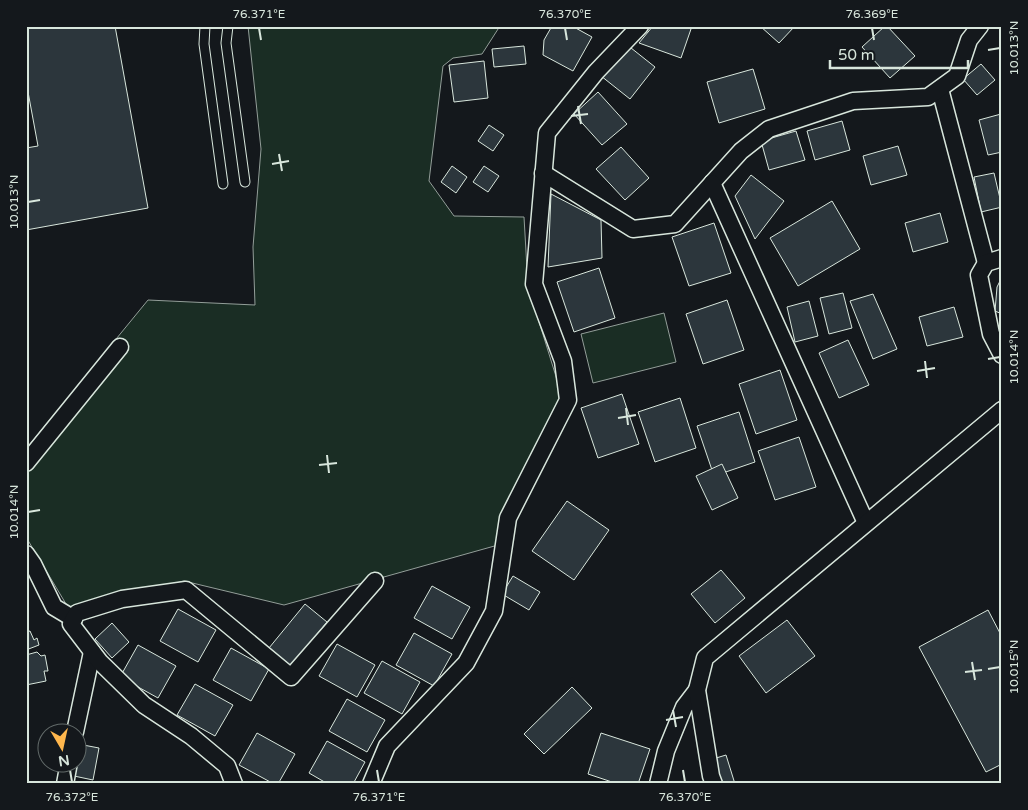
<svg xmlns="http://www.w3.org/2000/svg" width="1028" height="810" viewBox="0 0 1028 810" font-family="'Varela Round',sans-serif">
	<rect width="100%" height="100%" fill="#14181c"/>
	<!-- green -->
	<g fill="#1a2d24" stroke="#939e99">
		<path d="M248 26H500L482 54 453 58 443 66 429 181 454 216 524 217 528 286 562 396 498 545 284 605 184 581 69 609 26 537V449L148 300 255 305 253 247 261 149Z"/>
		<path d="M664 313 676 362 593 383 581 334Z"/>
	</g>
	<!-- building -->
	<g fill="#2c363c" stroke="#d8e6dc">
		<path d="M26 26H115L148 208 26 230V148L38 146 26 81Z"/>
		<path d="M552 26H572L592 37 573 71 543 55 544 40Z"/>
		<path d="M653 26H683L691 29 681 58 639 43Z"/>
		<path d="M760 26H795L779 43Z"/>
		<path d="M885 26H887L915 56 890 78 862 47Z"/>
		<path d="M621 40 655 67 630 99 596 72Z"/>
		<path d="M524 46 526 64 494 67 492 49Z"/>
		<path d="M484 61 488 98 454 102 449 65Z"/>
		<path d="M981 64 995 80 977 95 963 79Z"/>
		<path d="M753 69 765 109 719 123 707 82Z"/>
		<path d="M598 92 627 124 602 145 574 114Z"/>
		<path d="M1001 114 1002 152 988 155 979 120Z"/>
		<path d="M842 121 850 150 815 160 807 131Z"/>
		<path d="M489 125 504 135 493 151 478 141Z"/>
		<path d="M796 131 805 160 769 170 761 141Z"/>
		<path d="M898 146 907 175 871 185 863 156Z"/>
		<path d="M621 147 649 178 625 200 596 169Z"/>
		<path d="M452 166 467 177 456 193 441 182Z"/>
		<path d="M484 166 499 176 488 192 473 182Z"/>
		<path d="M994 173 1002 207 981 212 974 177Z"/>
		<path d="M751 175 784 201 755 239 735 196Z"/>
		<path d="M551 194 601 220 602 258 548 267Z"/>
		<path d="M832 201 860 249 798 286 770 238Z"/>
		<path d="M940 213 948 242 913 252 905 223Z"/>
		<path d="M714 223 731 273 689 286 672 237Z"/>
		<path d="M599 268 615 318 574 332 557 282Z"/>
		<path d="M1002 277V314L995 311 997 287Z"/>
		<path d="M843 293 852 328 829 334 820 298Z"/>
		<path d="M873 294 897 349 873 359 850 301Z"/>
		<path d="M727 300 744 350 703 364 686 314Z"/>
		<path d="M809 301 818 336 795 342 787 307Z"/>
		<path d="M954 307 963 337 927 346 919 317Z"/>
		<path d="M848 340 869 385 839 398 819 353Z"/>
		<path d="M780 370 797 420 756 434 739 384Z"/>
		<path d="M622 394 639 444 598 458 581 408Z"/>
		<path d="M680 398 696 448 655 462 638 412Z"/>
		<path d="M739 412 755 462 714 476 697 426Z"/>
		<path d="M799 437 816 487 775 500 758 451Z"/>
		<path d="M722 464 738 498 712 510 696 476Z"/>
		<path d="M567 501 609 530 574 580 532 551Z"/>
		<path d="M721 570 745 598 715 623 691 594Z"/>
		<path d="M513 576 540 592 529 610 502 594Z"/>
		<path d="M432 586 470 607 452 639 414 618Z"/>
		<path d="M305 604 327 622 291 666 269 648Z"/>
		<path d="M178 609 216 630 198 662 160 641Z"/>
		<path d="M988 610 1002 637V764L986 772 919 647Z"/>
		<path d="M787 620 815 656 766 693 739 656Z"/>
		<path d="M112 623 129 642 112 658 95 639Z"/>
		<path d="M30 631 34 640 37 638 39 645 26 650V632Z"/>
		<path d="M414 633 452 654 434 686 396 665Z"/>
		<path d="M337 644 375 665 357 697 319 676Z"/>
		<path d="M138 645 176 666 158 698 120 677Z"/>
		<path d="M231 648 269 669 251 701 213 680Z"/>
		<path d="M37 652 41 656 45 655 48 671H44L46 681 26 685V655Z"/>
		<path d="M382 661 420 682 402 714 364 693Z"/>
		<path d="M195 684 233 705 215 736 177 715Z"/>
		<path d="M572 687 592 708 544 754 524 734Z"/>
		<path d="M347 699 385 720 367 752 329 731Z"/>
		<path d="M257 733 295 754 278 784H274L239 765Z"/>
		<path d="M601 733 650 749 638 784H618L588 774Z"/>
		<path d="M327 741 365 762 353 784H328L309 773Z"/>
		<path d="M78 744 99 748 93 780 74 776 63 762H78Z"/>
		<path d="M726 755 735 784H710L703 762Z"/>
	</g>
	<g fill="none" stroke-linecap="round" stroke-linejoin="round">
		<defs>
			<g id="service">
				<path d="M205 26 204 44 223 184"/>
				<path d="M228 26 226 43 245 182"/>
			</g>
			<g id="minor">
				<path d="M940 89 986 263"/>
				<path d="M543 173 633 229 675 224 741 151 769 129 853 101 928 97 957 76 969 40 980 26"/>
				<path d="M712 183 866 523"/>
				<path d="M1002 258 986 263 979 275 991 334 1002 355"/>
				<path d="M26 463 120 347"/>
				<path d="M26 554 33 564 54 607 74 619"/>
				<path d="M75 732 92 652"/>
				<path d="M65 784 69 762"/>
				<path d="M234 784 227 766 191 736 144 705 100 662 71 624 77 613 122 599 186 590 291 677 375 581"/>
				<path d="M371 784 387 746 466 663 494 611 508 518 568 400 563 361 534 284 547 133 596 72 640 26"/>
				<path d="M658 784 666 751 684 707 697 690"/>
				<path d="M714 784 711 776 697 690 705 658 1002 410"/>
			</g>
		</defs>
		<!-- service casing -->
		<use href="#service" stroke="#d8e6dc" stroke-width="11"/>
		<!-- minor casing -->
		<use href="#minor" stroke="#d8e6dc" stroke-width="19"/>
		<!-- service -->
		<use href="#service" stroke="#14181c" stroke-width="9"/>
		<!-- minor -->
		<use href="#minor" stroke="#14181c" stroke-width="16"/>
	</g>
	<!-- ticks -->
	<path fill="none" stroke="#d8e6dc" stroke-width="2" d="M259 28 261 40M565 28 567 40M872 28 874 40M988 50 1000 48M578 106 581 124M571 116 588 114M279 154 282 171M272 164 289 161M28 202 40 200M988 359 1000 357M925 361 927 378M917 371 935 368M626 408 628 425M618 418 636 415M327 455 329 473M319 465 337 463M28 512 40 510M972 662 975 680M988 669 1000 667M965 672 982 670M673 710 676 727M666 720 683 717M70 770 72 782M377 770 379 782M683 770 685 782"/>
	<!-- border -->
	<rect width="1028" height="810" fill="none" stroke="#14181c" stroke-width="55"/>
	<!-- north arrow -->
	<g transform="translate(62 748) rotate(171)"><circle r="24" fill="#14181c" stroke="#626a69"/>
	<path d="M0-4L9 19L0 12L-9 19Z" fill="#ffb74d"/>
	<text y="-8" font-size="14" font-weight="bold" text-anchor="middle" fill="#d8e6dc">N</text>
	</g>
	<!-- scale -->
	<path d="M830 60v8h138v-8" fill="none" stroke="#d8e6dc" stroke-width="2.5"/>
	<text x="838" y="60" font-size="15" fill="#d8e6dc" stroke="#14181c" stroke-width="4" paint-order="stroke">50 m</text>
	<rect x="28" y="28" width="972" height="754" fill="none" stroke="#d8e6dc" stroke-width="2"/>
	<g font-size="12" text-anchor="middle" fill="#d8e6dc">
		<text x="259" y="18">76.371°E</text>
		<text x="565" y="18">76.370°E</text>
		<text x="872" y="18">76.369°E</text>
		<text transform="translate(1014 48) rotate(-90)" y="4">10.013°N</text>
		<text transform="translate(14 202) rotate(-90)" y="4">10.013°N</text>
		<text transform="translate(1014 357) rotate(-90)" y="4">10.014°N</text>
		<text transform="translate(14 512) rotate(-90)" y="4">10.014°N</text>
		<text transform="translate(1014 667) rotate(-90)" y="4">10.015°N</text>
		<text x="72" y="801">76.372°E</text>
		<text x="379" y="801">76.371°E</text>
		<text x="685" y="801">76.370°E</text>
	</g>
</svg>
